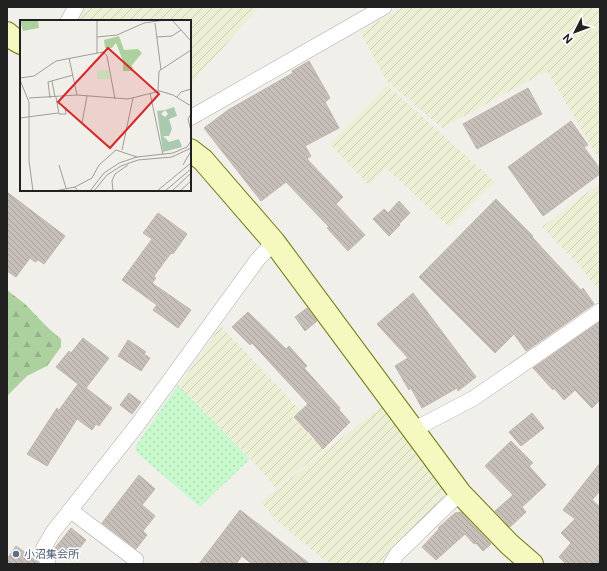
<svg xmlns="http://www.w3.org/2000/svg" width="607" height="571" viewBox="0 0 607 571" font-family="'Public Sans','Noto Sans JP',sans-serif">
	<defs>
		<pattern id="farmland-furrows" width="10" height="10" patternUnits="userSpaceOnUse"><rect width="10" height="10" fill="#edefd5"/><path d="M-1 1l2-2M0 10L10 0M9 11l2-2" fill="none" stroke="#cbcdb7"/></pattern>
		<pattern id="forest-firs" width="22" height="20" patternUnits="userSpaceOnUse"><rect width="22" height="20" fill="#acd09e"/><path d="M5 1l3.5 6h-7zM16 11l3.5 6h-7z" fill="#94b288"/></pattern>
		<pattern id="park-dots" width="8" height="8" patternUnits="userSpaceOnUse"><rect width="8" height="8" fill="#c8f9cd"/><path d="M2 2h.1M6 6h.1" fill="none" stroke="#acd5b0" stroke-width="1.8" stroke-linecap="round"/></pattern>
		<pattern id="building-back-hatch" width="6" height="6" patternUnits="userSpaceOnUse"><rect width="6" height="6" fill="#c6beb8"/><path d="M-1 5l2 2M0 0l6 6M5-1l2 2" fill="none" stroke="#aaa39e"/></pattern>
	</defs>
	<rect width="100%" height="100%" fill="#f1efe9"/>
	<!-- farmland -->
	<g fill="url(#farmland-furrows)">
		<path d="M85 7H259L190 85V21H77Z"/>
		<path d="M403 7H600V161L547 71 442 128 387 81 360 32Z"/>
		<path d="M387 85 495 182 449 227 386 168 369 185 330 144Z"/>
		<path d="M600 183V292L578 264 542 227Z"/>
		<path d="M221 326 300 410 292 417 324 450 276 488 250 458 179 385Z"/>
		<path d="M382 406 446 493 441 501 389 551 379 564H332L321 557 278 522 261 502Z"/>
	</g>
	<!-- forest -->
	<path fill="url(#forest-firs)" d="M7 290 25 304 47 327 61 339V347L47 366 27 376 7 396Z"/>
	<!-- park -->
	<path fill="url(#park-dots)" d="M178 385 250 459 200 507 137 453 135 447Z"/>
	<!-- building -->
	<g fill="url(#building-back-hatch)" stroke="#c3b6ab">
		<path d="M309 61 330 98 325 102 339 128 305 146 311 156 307 159 343 197 336 204 365 235 348 251 327 228 329 227 286 182 261 201 204 128 228 110 293 73 292 71Z"/>
		<path d="M528 88 542 114 477 149 463 124Z"/>
		<path d="M571 121 588 145 584 147 600 169V174L543 216 508 167Z"/>
		<path d="M7 192 65 236 44 264 38 260 35 262 30 258 16 277 7 271Z"/>
		<path d="M496 199 533 236 532 237 581 290 583 288 594 304 526 351 514 334 495 353 419 277Z"/>
		<path d="M399 201 410 213 399 224 400 225 389 236 373 219 384 209 388 213Z"/>
		<path d="M158 213 187 234 173 254 171 253 154 276 156 278 152 283 191 310 178 328 153 310 157 305 122 280 152 239 143 233Z"/>
		<path d="M413 293 476 377 458 391 457 388 422 408 411 388 409 390 395 366 408 358 377 324Z"/>
		<path d="M307 308 317 321 305 331 295 317Z"/>
		<path d="M248 312 286 349 289 346 307 366 304 368 340 408 339 410 350 422 323 449 308 431V432L294 417 308 404 252 343 250 345 232 327Z"/>
		<path d="M599 322 600 400 592 408 575 390 564 400 554 388 553 390 533 368Z"/>
		<path d="M83 338 109 358 86 388 112 408 99 426 96 424 92 430 77 419 47 466 27 454 57 408 59 410 78 384 56 367 69 351 71 353Z"/>
		<path d="M128 340 146 352 144 354 150 358 141 371 118 356Z"/>
		<path d="M129 393 141 402 132 414 120 405Z"/>
		<path d="M532 413 544 428 521 446 509 432Z"/>
		<path d="M511 441 533 463 529 466 546 485 522 507 526 512 510 527 495 511 513 495 485 466Z"/>
		<path d="M600 463V491L592 500 600 507V564H566L559 557 571 543 561 533 575 519 563 510Z"/>
		<path d="M139 475 155 489 142 505 155 516 143 531 147 535 136 549 102 523Z"/>
		<path d="M240 510 310 564H252L242 556 236 564H199Z"/>
		<path d="M461 512 491 544 483 551 476 543 474 544 465 534 436 560 422 547 439 529 438 528 455 513Z"/>
		<path d="M71 528 86 540 70 560 55 548Z"/>
		<path d="M16 546 37 561 39 564H7V559Z"/>
	</g>
	<g fill="none" stroke-linecap="round" stroke-linejoin="round">
		<defs>
			<g id="street">
				<path d="M68 21 76 7"/>
				<path d="M190 118 384 7"/>
				<path d="M413 430 474 398 600 311"/>
				<path d="M70 510 136 560"/>
				<path d="M48 564 43 549 53 532 138 424 258 259 274 242"/>
				<path d="M391 564 397 554 460 493"/>
			</g>
			<g id="secondary">
				<path d="M7 33 14 39 21 43"/>
				<path d="M190 150 203 160 274 242 460 493 509 544 532 564"/>
			</g>
		</defs>
		<!-- street casing -->
		<use href="#street" stroke="#a8a8a8" stroke-width="16"/>
		<!-- secondary casing -->
		<use href="#secondary" stroke="#6b7a07" stroke-width="24"/>
		<!-- street -->
		<use href="#street" stroke="#fff" stroke-width="15"/>
		<!-- secondary -->
		<use href="#secondary" stroke="#f5f9bf" stroke-width="22"/>
	</g>
	<!-- markers -->
	<circle fill="#5c6f8a" stroke="#fff" stroke-width="1.5" cx="16" cy="554" r="4"/>
	<g text-anchor="middle" stroke-width="3" stroke-linejoin="round" paint-order="stroke">
		<!-- service labels -->
		<g font-size="11" fill="#4e5e75" stroke="#fff" text-anchor="start">
			<text x="24" y="558">小沼集会所</text>
		</g>
	</g>
	<!-- overview -->
	<g transform="translate(20 20)">
		<rect width="171" height="171" fill="#f1efe9"/>
		<path d="M0 0H18L19 8 3 11ZM99 16 104 30 118 29 122 33 112 45 113 51H103V41L96 23 92 28H85L84 20Z" fill="#acd09e"/>
		<path d="M154 87 157 96 149 99 152 109 149 116H143L149 122 159 119 162 127 143 132 137 91 145 90 141 94 145 97 148 94 145 90Z" fill="#aacab0"/>
		<path d="M88 50 90 59H77V51Z" fill="#c8f9cd"/>
		<path fill="none" stroke="#9e9d99" stroke-width="1" d="M77 0V33M152 0 171 21M135 3 141 50M77 17 97 15 124 3 145 0M137 17 152 16 161 10M49 38 57 75M0 58 14 56 36 41 83 32 87 36 95 79M0 60 9 82V141L13 171M32 61 35 77M138 71 139 51 171 30M130 73 143 135M36 77 39 94H46L45 87M157 77 161 72 171 69M9 78 57 75 108 79 140 71 153 75 171 86M30 78 28 62 53 55M171 94 168 99 171 111M0 98 38 93M62 103 67 76M102 130 113 78M39 145 46 168M163 145 171 131M55 167 72 158 79 145 96 130 117 137M35 171 55 167 58 171M70 171 84 153 99 143 117 137 153 133 167 127 171 121M74 171 87 155 101 146 118 140 152 137 171 128M93 171 92 161 95 154 108 145M137 171 171 143M145 171 171 149M152 171 171 153M160 171 171 161"/>
		<path fill="#d62828" fill-opacity="0.15" stroke="#d62828" stroke-width="2" d="M88 28 139 74 90 128 38 82Z"/>
		<rect width="171" height="171" fill="none" stroke="#212121" stroke-width="2"/>
	</g>
	<!-- border -->
	<rect width="607" height="571" fill="none" stroke="#212121" stroke-width="16"/>
	<!-- north arrow -->
	<g transform="translate(575 32) rotate(228)" stroke="#ffffff" stroke-width="3" paint-order="stroke">
	<path d="M0-3L7 15L0 10L-7 15Z" fill="#212121"/>
	<text y="-6" font-size="11" font-weight="bold" text-anchor="middle" fill="#212121">N</text>
	</g>
</svg>
